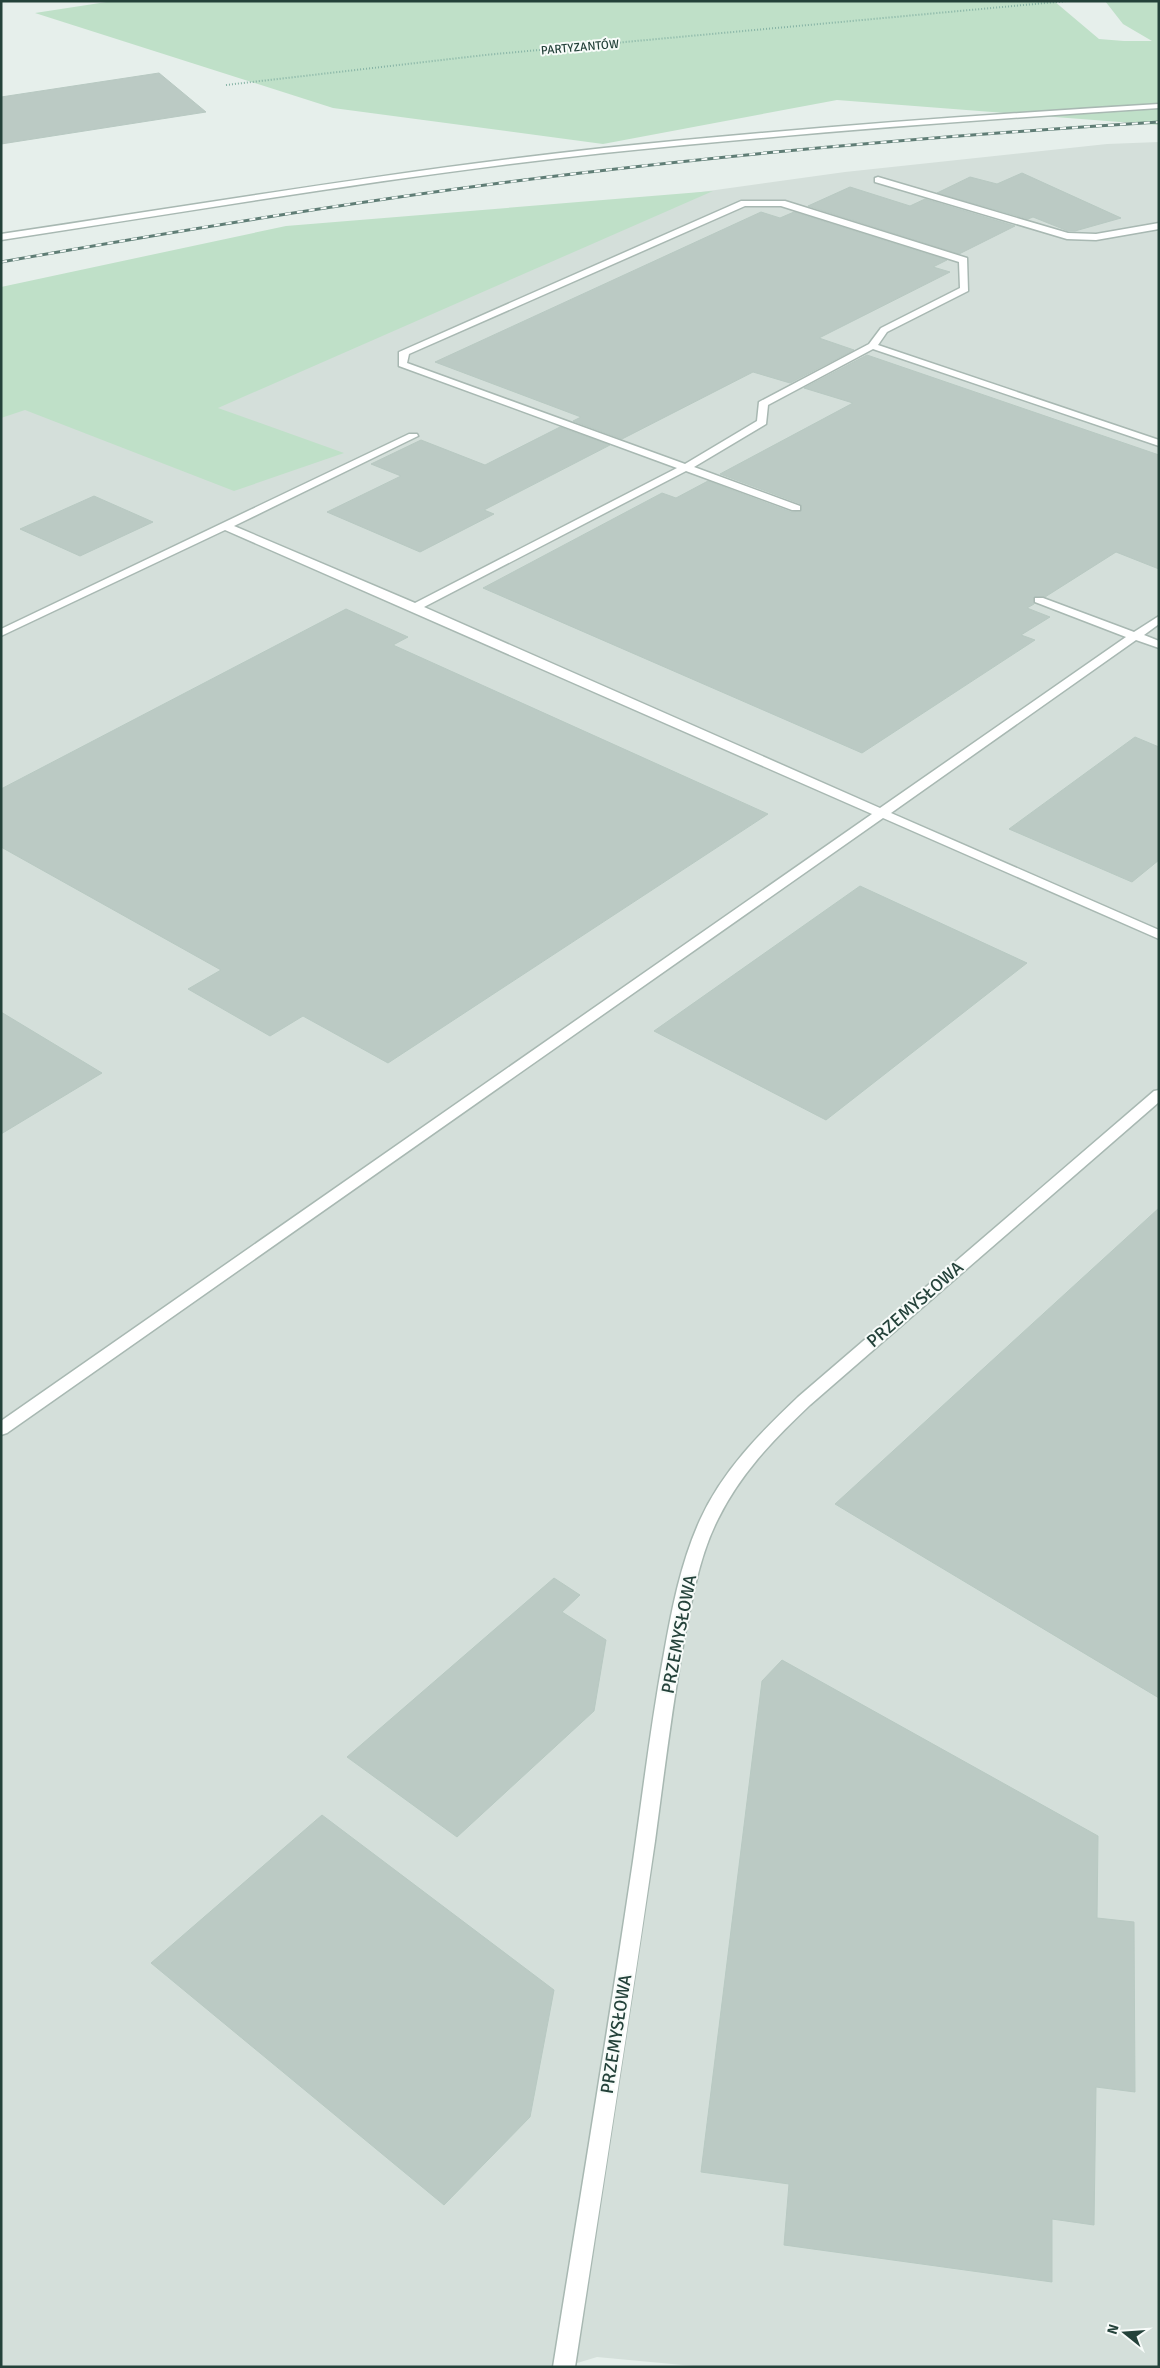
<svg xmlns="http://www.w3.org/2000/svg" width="1160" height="2368" viewBox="0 0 1160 2368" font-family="Signika,sans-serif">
	<rect width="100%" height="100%" fill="#e6efeb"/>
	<!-- built -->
	<path fill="#d4dfda" d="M1159 142V2367H704L597 2357 564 2367H1V290L845 172 1107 144Z"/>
	<!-- green -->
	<g fill="#bfe0c8">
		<path d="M113 1H1054L1099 39 1124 41H1152L1123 24 1105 1H1159V125L837 100 603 144 333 108 35 13Z"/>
		<path d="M713 191 218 408 344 453 234 491 25 410 1 418V287L286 226Z"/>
	</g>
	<!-- building -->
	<g fill="#bbcac4" stroke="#b8c9c2">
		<path d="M159 73 206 112 1 144V97Z"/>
		<path d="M1022 173 1121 218 1075 231H1068L1033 217 1028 219 937 193 970 177 997 184Z"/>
		<path d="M850 187 910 206 925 199 1015 226 959 254 808 206Z"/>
		<path d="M761 212 780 218 794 212 947 260 933 267 950 272 819 338 854 350 790 383 753 372 622 439 573 421 581 417 435 362Z"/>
		<path d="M867 355 1159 455V569L1116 552 1045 597H1034V604L1027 608 1050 617 1021 635 1035 640 862 753 483 588 662 493 676 498 708 481 791 512 801 511V504L720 474 853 403 804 388Z"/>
		<path d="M560 427 610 445 484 510 494 514 420 552 327 512 401 476 371 464 421 440 485 465Z"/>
		<path d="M94 496 153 522 80 556 20 529Z"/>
		<path d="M346 609 408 637 393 645 768 814 388 1063 303 1016 270 1036 188 989 221 970 1 847V789Z"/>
		<path d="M1135 737 1159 747V860L1132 882 1009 829Z"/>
		<path d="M860 886 1027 963 826 1120 654 1031Z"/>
		<path d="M1 1012 102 1073 1 1134Z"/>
		<path d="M1159 1208V1698L835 1504Z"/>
		<path d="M554 1578 580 1595 562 1612 606 1640 594 1711 457 1837 347 1757Z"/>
		<path d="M782 1660 1098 1836 1097 1918 1134 1922 1135 2092 1096 2087 1094 2225 1052 2219V2282L784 2245 789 2184 701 2172 762 1681Z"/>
		<path d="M322 1815 554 1990 530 2117 444 2205 151 1963Z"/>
	</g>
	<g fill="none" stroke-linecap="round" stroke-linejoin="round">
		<defs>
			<g id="lane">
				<path d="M1159 104V108C974 120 789 134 604 153 402 175 202 209 1 240V234C202 204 402 170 604 148 789 129 974 115 1159 104Z"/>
				<path d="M878 177 1068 233 1096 234 1159 223V229L1096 240 1067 239 875 182V178Z"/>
				<path d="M741 201H785L967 258 968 291 887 332 878 345 1159 440V446L873 349 768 405 766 424 694 467 800 506V510H792L686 471 424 607 880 808 1126 637 1035 602V598H1043L1134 632 1159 616V624L1144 635 1159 641V648L1136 640 891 813 1159 930V939L883 818 7 1433 1 1435V1421L872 814 225 530 1 636V629L409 434H417L418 436 234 526 415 603 677 468 399 366V352ZM745 206H781L959 262 960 288 881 328 869 344 759 402 757 421 685 464 407 363 409 354Z"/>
			</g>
			<path id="street" d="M1159 1090V1102L810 1405C773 1440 741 1473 718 1519 699 1556 692 1600 684 1640 672 1707 664 1774 655 1841 630 2016 602 2191 575 2367H553C580 2198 608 2030 633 1861 643 1792 651 1722 664 1653 672 1608 681 1562 700 1520 722 1471 760 1433 798 1397L1154 1091Z"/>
		</defs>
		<!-- lane casing -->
		<use href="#lane" stroke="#a8b8b2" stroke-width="3"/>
		<!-- street casing -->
		<use href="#street" stroke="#a8b8b2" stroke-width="3"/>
		<!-- path -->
		<path stroke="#86b3a5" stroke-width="2" stroke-dasharray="1 2" stroke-linecap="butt" d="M226 85 485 55 1067 1"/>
		<!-- lane -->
		<use href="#lane" fill="#fff" fill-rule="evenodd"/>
		<!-- street -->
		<use href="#street" fill="#fff" fill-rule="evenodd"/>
		<defs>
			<path id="rail" d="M1 262C193 228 386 196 581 173 773 150 966 134 1159 122"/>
		</defs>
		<!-- rail casing -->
		<use href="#rail" stroke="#5f7d75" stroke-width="3"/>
		<!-- rail -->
		<use href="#rail" stroke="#f7fbf9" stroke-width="2" stroke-dasharray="6" stroke-linecap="butt"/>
	</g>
	<g text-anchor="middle" stroke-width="4" stroke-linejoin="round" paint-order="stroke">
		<!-- far-street labels -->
		<g font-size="12" fill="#24423a" stroke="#f7fbf9">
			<text transform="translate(580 47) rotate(-5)" y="4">PARTYZANTÓW</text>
		</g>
		<!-- near-street labels -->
		<g font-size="18" fill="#24423a" stroke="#f7fbf9">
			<text transform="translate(915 1304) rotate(-41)" y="6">PRZEMYSŁOWA</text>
			<text transform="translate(679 1634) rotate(-79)" y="6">PRZEMYSŁOWA</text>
			<text transform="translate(616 2034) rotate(-81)" y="6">PRZEMYSŁOWA</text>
		</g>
	</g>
	<!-- border -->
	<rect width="1160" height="2368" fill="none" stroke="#24423a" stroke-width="5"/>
	<!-- north arrow -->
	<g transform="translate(1125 2333) rotate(287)" stroke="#f7fbf9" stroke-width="4" paint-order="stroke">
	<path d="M0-4L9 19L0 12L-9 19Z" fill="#24423a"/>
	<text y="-8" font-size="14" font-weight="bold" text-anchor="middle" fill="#24423a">N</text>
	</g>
</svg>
